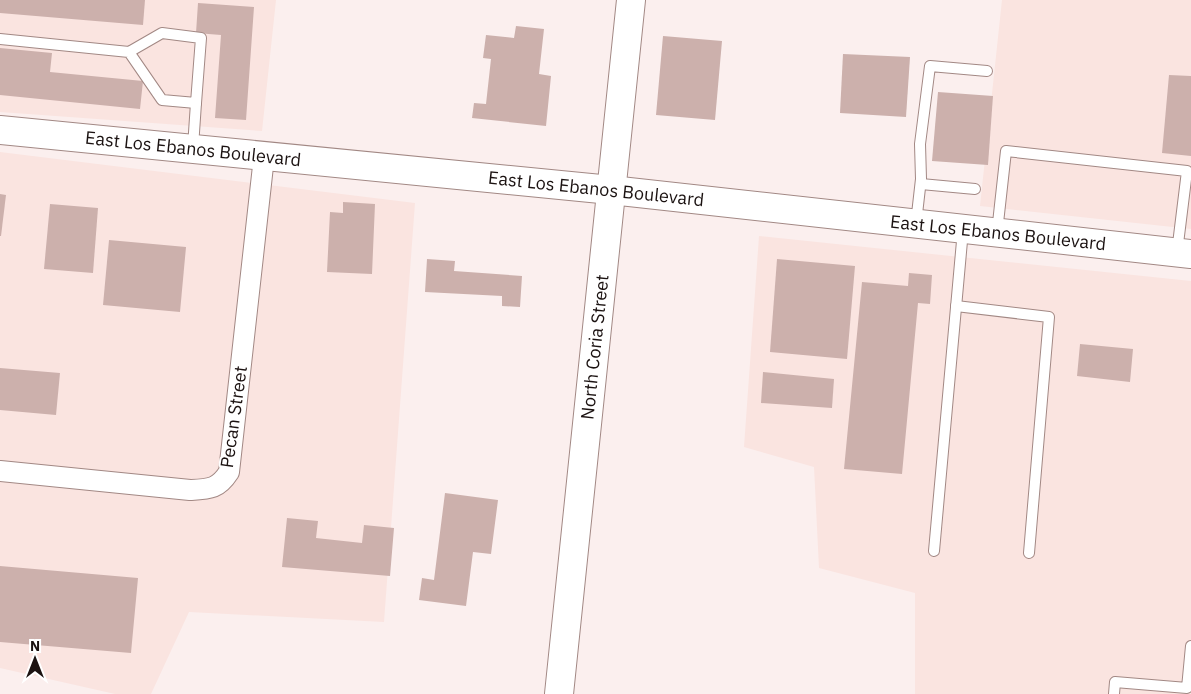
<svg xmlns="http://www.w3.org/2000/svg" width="1191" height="694" viewBox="0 0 1191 694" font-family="'IBM Plex Sans',sans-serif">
	<rect width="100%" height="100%" fill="#fbefee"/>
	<!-- built -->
	<g fill="#fae4e0">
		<path d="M0 0H276L262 131 0 112Z"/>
		<path d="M1002 0H1191V229L980 206Z"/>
		<path d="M0 152 415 203 384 622 189 612 151 694H115L0 668Z"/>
		<path d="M759 236 1191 281V694H915V593L819 568 814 467 744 447Z"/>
	</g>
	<!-- building -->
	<g fill="#ccb0ac">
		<path d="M0 0H145L143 25 0 13Z"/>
		<path d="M198 3 254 7 246 120 215 118 221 35 196 33Z"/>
		<path d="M516 26 544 29 539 74 551 76 546 126 472 118 474 103 486 104 491 59 483 58 486 35 514 38Z"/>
		<path d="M663 36 722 41 715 120 656 115Z"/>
		<path d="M0 48 52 53 50 72 143 81 140 109 0 95Z"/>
		<path d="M843 54 910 57 906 117 840 113Z"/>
		<path d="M1169 75 1191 76V156L1162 153Z"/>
		<path d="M938 92 993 96 988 165 932 161Z"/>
		<path d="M0 194 6 195 1 236H0Z"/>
		<path d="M343 202 375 204 372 274 327 272 330 212 343 213Z"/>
		<path d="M50 204 98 208 93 273 44 269Z"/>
		<path d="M109 240 186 247 180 312 103 305Z"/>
		<path d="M427 259 455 261 454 271 522 276 520 307 502 306V296L425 292Z"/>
		<path d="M777 259 855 266 847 359 770 352Z"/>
		<path d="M909 273 932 275 930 304 918 303 902 474 844 469 862 282 908 286Z"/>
		<path d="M1080 344 1133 349 1130 382 1077 376Z"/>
		<path d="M0 368 60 373 56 415 0 410Z"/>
		<path d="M763 372 834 379 832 408 761 403Z"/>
		<path d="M445 493 498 500 491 554 473 552 466 606 419 600 422 578 434 580Z"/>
		<path d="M287 518 318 521 316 538 362 543 364 525 394 528 390 576 282 567Z"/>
		<path d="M0 566 138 578 131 653 0 642Z"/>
	</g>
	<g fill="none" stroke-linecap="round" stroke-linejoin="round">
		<defs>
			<g id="lane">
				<path d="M0 39 129 52 162 33 201 38 196 103 162 100 129 52"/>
				<path d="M193 147 196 103"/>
				<path d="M921 184 975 189"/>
				<path d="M916 223 921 179 920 144 930 66 987 71"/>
				<path d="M997 232 1006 151 1187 171 1177 252"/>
				<path d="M956 306 1049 317 1029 553"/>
				<path d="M934 551 963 230"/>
				<path d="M1114 694 1115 682 1187 688 1191 646"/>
			</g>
			<path id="street" d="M0 471 190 490C210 489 218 489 229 472L264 157"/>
			<g id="secondary">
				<path d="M0 130 611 190 1191 254"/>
				<path d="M559 694 631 0"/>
			</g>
		</defs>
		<!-- lane casing -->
		<use href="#lane" stroke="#a28884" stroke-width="12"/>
		<!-- street casing -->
		<use href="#street" stroke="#a28884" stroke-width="22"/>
		<!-- secondary casing -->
		<use href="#secondary" stroke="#a28884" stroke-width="30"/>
		<!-- lane -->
		<use href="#lane" stroke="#fff" stroke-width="10"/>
		<!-- street -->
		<use href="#street" stroke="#fff" stroke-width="20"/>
		<!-- secondary -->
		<use href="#secondary" stroke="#fff" stroke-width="28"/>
	</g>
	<g text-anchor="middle" stroke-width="4" stroke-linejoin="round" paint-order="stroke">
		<!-- street labels -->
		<g font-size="18" fill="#1b1211" stroke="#fff">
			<text transform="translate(193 149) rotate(6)" y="6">East Los Ebanos Boulevard</text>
			<text transform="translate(596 189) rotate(6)" y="6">East Los Ebanos Boulevard</text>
			<text transform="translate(998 233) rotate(6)" y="6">East Los Ebanos Boulevard</text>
			<text transform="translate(595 347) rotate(-84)" y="6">North Coria Street</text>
			<text transform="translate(234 417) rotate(-82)" y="6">Pecan Street</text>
		</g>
	</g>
	<!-- north arrow -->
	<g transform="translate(35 659)" stroke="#ffffff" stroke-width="4" paint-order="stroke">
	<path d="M0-4L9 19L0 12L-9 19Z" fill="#1b1211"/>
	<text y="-8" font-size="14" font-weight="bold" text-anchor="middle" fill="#1b1211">N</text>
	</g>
</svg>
